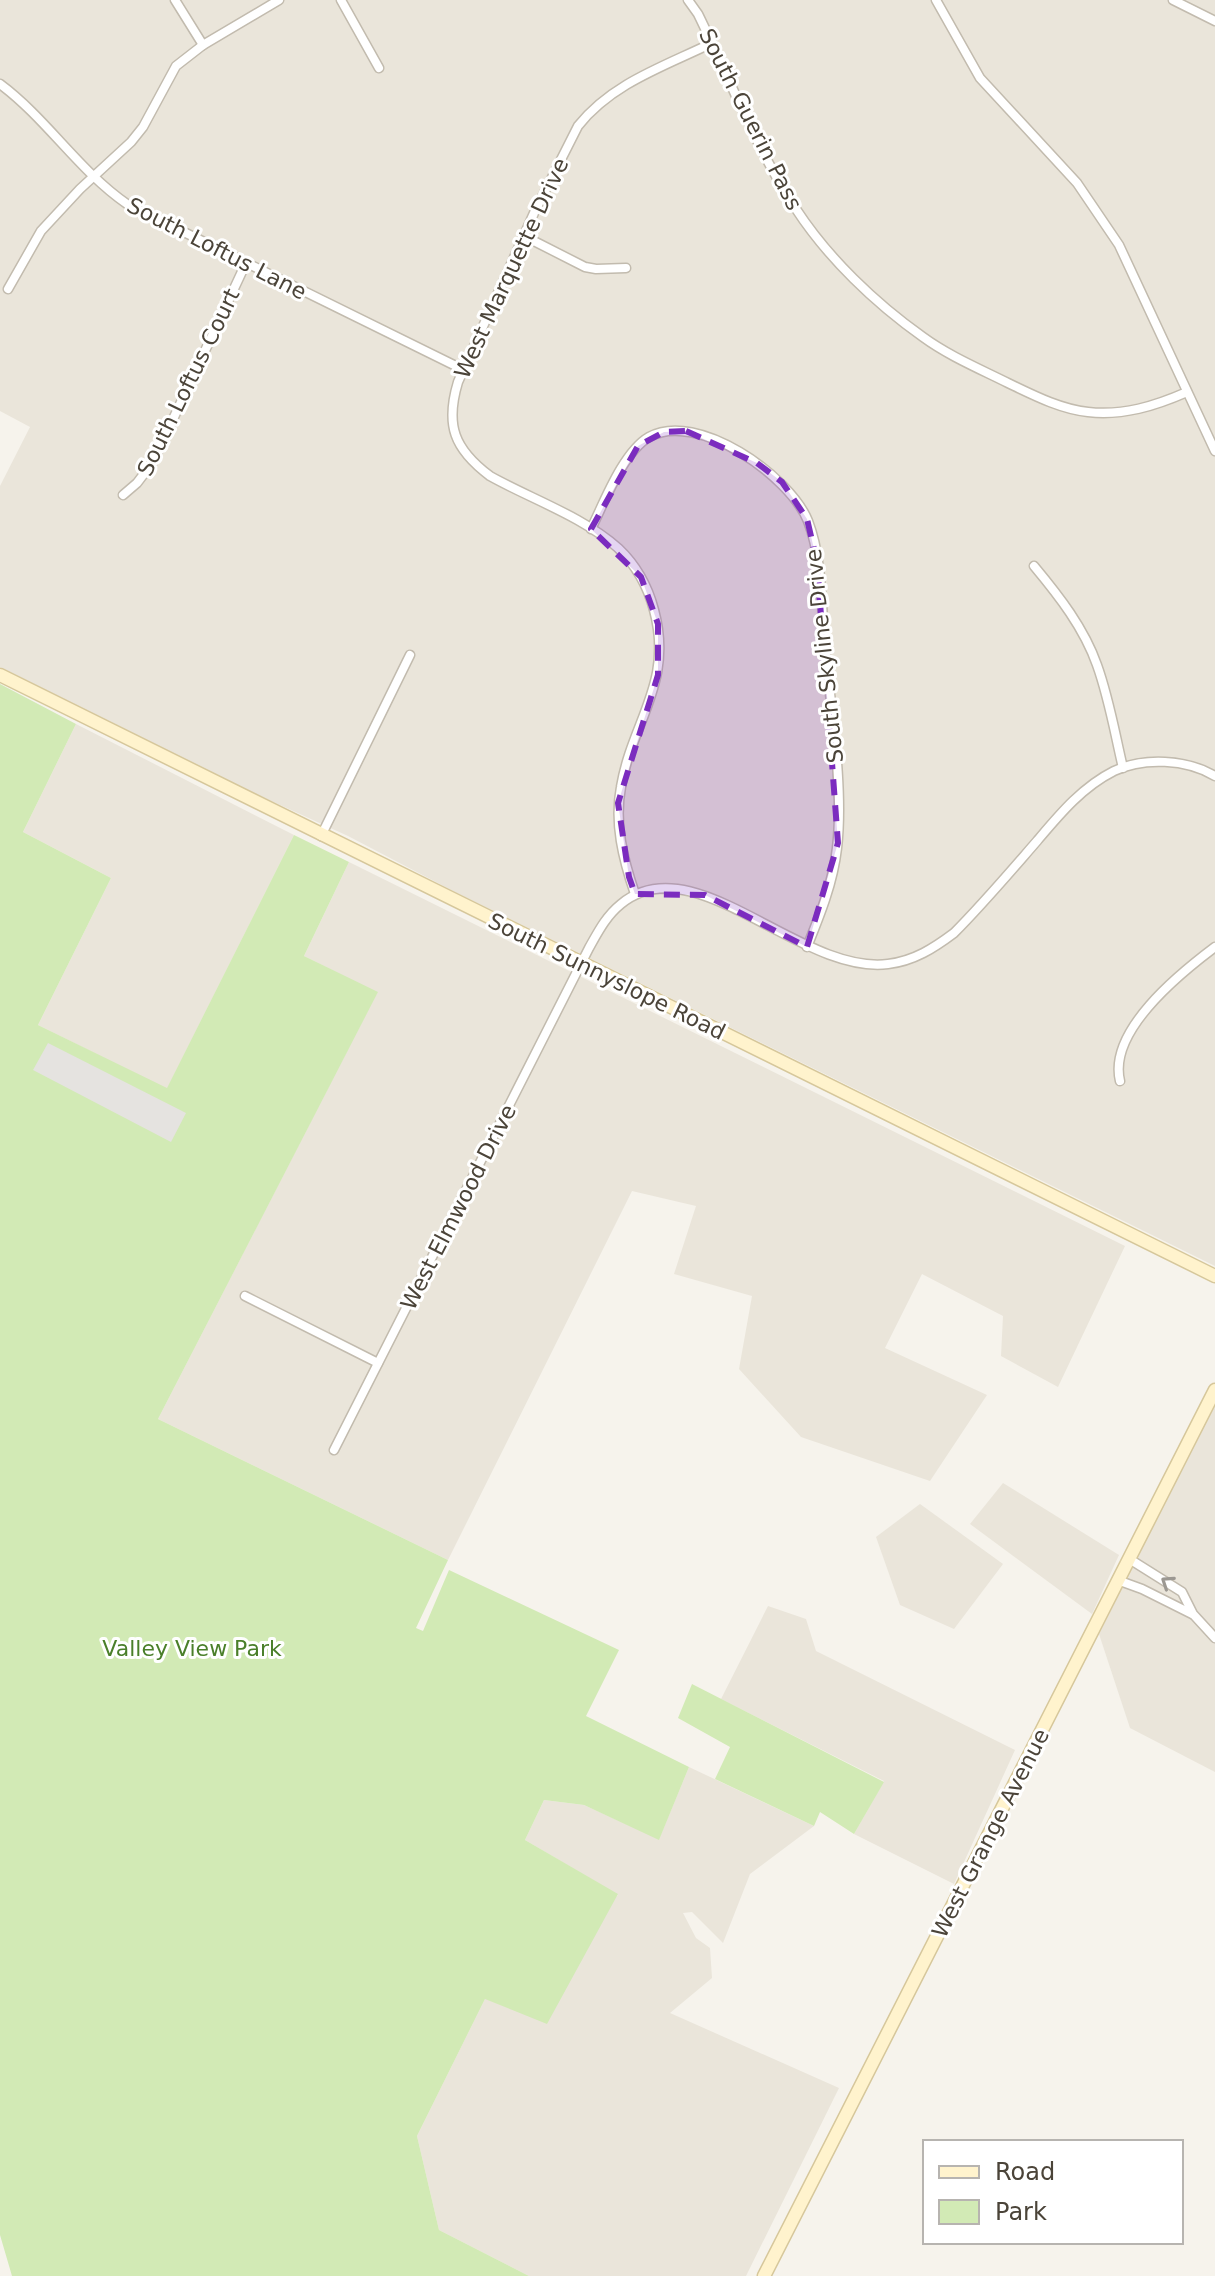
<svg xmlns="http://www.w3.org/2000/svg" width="1215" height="2276" viewBox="0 0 1215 2276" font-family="'DejaVu Sans',sans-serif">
	<rect width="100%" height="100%" fill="#f6f3ec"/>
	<!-- residential -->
	<g fill="#eae5da">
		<path d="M0 0H1215V1266L457 893 348 836 241 787 0 667V486L30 427 0 411Z"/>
		<path d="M76 724 294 835 167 1089 38 1025 111 878 23 832Z"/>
		<path d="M349 862 1125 1246 1058 1387 1001 1356 1003 1316 922 1274 885 1348 987 1395 930 1481 801 1437 739 1369 752 1296 674 1274 696 1206 632 1191 448 1560 158 1419 377 993 304 956Z"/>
		<path d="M1215 1402V1772L1130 1728 1099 1634Z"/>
		<path d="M1003 1483 1119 1555 1092 1614 970 1524Z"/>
		<path d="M920 1504 1003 1564 954 1629 900 1605 876 1537Z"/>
		<path d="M768 1606 806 1619 816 1651 1015 1750 954 1884 854 1834 884 1781 721 1699Z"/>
		<path d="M689 1767 814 1826 750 1874 723 1943 692 1912 683 1913 696 1938 710 1948 712 1978 670 2013 839 2088 746 2276H529L439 2230 417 2136 485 1999 618 1895 525 1840 544 1800 584 1805 659 1839Z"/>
	</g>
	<!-- green -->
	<g fill="#d2eab5">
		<path d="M0 684 76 724 23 832 111 878 38 1025 167 1088 294 835 349 862 304 956 378 992 158 1419 448 1560 416 1628 423 1631 449 1570 619 1650 586 1716 689 1767 659 1840 584 1805 544 1800 525 1840 618 1894 547 2024 485 1999 417 2136 439 2230 529 2276H12L0 2235Z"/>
		<path d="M692 1684 884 1782 854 1834 820 1812 814 1826 715 1779 730 1747 678 1718Z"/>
	</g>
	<!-- parking -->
	<path fill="#e5e3e0" d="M48 1043 186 1113 171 1142 33 1070Z"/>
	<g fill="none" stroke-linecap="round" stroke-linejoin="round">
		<defs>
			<g id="street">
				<path d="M175 0 203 45"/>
				<path d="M341 0 379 68"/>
				<path d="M688 0 698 14C730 79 756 149 796 209 828 258 875 303 923 337 949 356 980 369 1008 383 1033 395 1060 409 1088 412 1123 416 1155 406 1187 392"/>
				<path d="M936 0 980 78 1077 183 1119 245 1215 451"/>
				<path d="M1173 0 1215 21"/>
				<path d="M0 84C47 119 79 171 127 204L464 370"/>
				<path d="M524 236 585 267 596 269 626 268"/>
				<path d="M8 289 41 231 80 189 131 142 143 127 176 66 203 45 279 0"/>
				<path d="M123 495 137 483 153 462 246 263"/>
				<path d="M591 529C604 503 623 452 649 437 697 410 790 476 808 521 823 560 821 607 825 648 831 709 844 789 837 848 833 883 820 915 807 947"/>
				<path d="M1034 566C1059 596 1084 628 1097 665 1109 698 1115 734 1123 768"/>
				<path d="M321 836 410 655"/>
				<path d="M635 894C623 859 614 823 621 787 632 721 674 683 654 610 648 587 636 565 618 548 582 516 531 499 490 476 454 449 445 425 458 382L534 213 578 126C612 83 665 66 712 43"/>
				<path d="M1120 1081C1108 1031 1179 974 1215 947"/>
				<path d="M245 1296 378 1363"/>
				<path d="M334 1450 589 948C598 932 606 916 621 904 694 844 800 975 888 964 914 961 934 948 954 933 983 904 1010 872 1037 841 1059 815 1082 787 1114 771 1144 757 1186 759 1215 776"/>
				<path d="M1131 1560 1182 1592 1193 1614 1215 1638"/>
				<path d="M1120 1581 1142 1589 1192 1614"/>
			</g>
			<g id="secondary">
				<path d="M0 675 1215 1276"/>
				<path d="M764 2276 1215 1390"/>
			</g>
		</defs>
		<!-- street casing -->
		<use href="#street" stroke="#c2bbae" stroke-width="11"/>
		<!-- secondary casing -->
		<use href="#secondary" stroke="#d6c79b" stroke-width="15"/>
		<!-- street -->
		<use href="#street" stroke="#fff" stroke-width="8"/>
		<!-- secondary -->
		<use href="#secondary" stroke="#fff3cd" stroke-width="12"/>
	</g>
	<!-- one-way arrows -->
	<defs><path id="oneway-chevron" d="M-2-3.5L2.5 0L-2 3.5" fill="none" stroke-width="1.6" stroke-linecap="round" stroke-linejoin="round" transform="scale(2)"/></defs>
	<use stroke="#9c9892" href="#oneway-chevron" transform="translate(1167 1582) rotate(-146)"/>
	<!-- marked area -->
	<path fill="#7b2cbf" fill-opacity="0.2" stroke="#7b2cbf" stroke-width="6" stroke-dasharray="16 10" stroke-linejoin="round" d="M686 431 757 463 782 482 807 519 817 562 838 843 807 947 705 895 635 894 629 877 618 803 658 675V624L641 577 591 529 638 446 664 432Z"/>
	<g text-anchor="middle" stroke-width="6" stroke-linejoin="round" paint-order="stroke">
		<!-- street labels -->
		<g font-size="22" fill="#4b4439" stroke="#fff">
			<text transform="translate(751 119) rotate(63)" y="8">South Guerin Pass</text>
			<text transform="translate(217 248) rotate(27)" y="8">South Loftus Lane</text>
			<text transform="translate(511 268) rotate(-65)" y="8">West Marquette Drive</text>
			<text transform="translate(188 382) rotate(-64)" y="8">South Loftus Court</text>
			<text transform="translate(824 656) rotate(-96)" y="8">South Skyline Drive</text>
			<text transform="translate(607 976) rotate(26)" y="8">South Sunnyslope Road</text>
			<text transform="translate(458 1207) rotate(-63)" y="8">West Elmwood Drive</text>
			<text transform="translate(990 1833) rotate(-63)" y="8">West Grange Avenue</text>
		</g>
		<!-- park labels -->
		<g font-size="22" fill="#4a7f2a" stroke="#fff">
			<text x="192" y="1656">Valley View Park</text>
		</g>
	</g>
	<!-- legend -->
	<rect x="923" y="2140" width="260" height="104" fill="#ffffff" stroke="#b7b4b0" stroke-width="2"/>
	<rect x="939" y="2166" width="40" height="12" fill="#fff3cd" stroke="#b7b4b0" stroke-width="2"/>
	<text x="995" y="2180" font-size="24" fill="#4b4439">Road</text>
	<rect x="939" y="2200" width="40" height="24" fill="#d2eab5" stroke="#b7b4b0" stroke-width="2"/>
	<text x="995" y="2220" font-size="24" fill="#4b4439">Park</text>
</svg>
